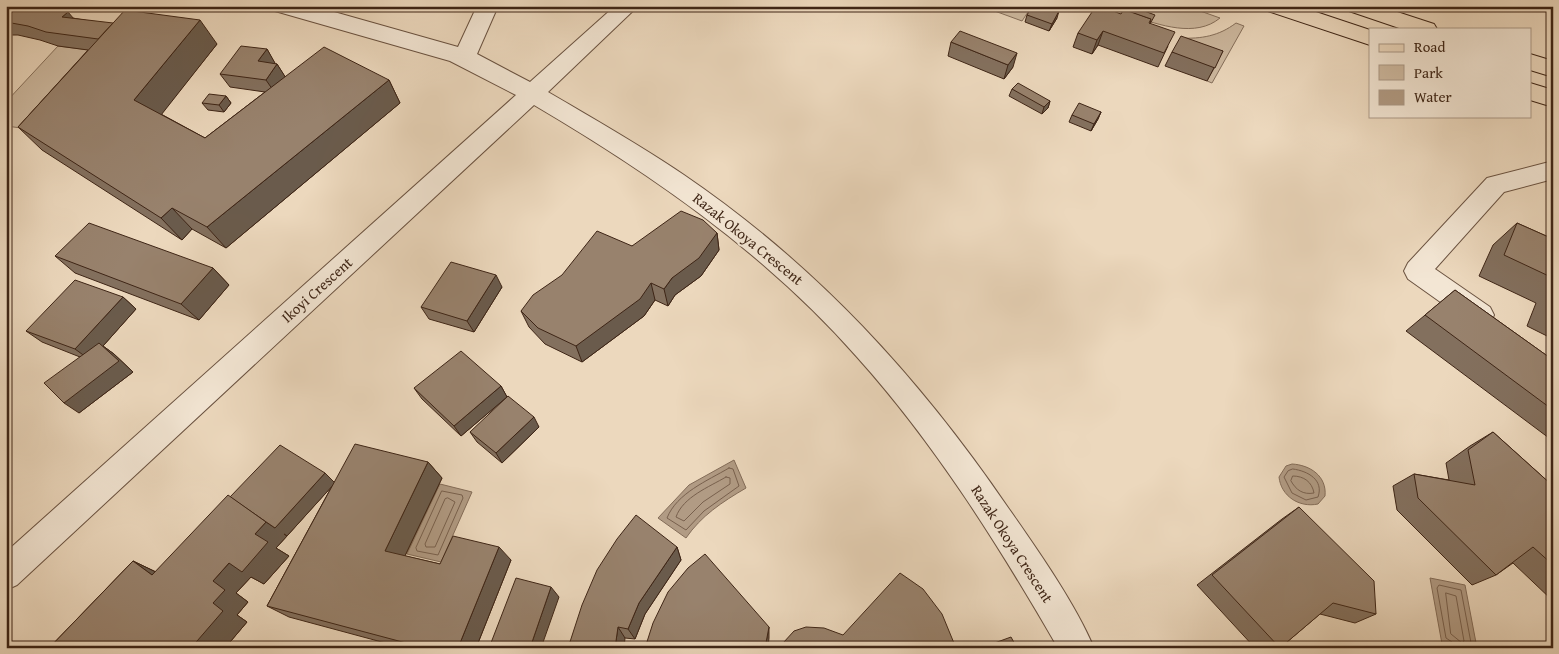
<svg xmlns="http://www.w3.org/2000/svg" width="1559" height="654" viewBox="0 0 1559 654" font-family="'Gentium Book Plus',serif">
	<rect width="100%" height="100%" fill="#ecd8bd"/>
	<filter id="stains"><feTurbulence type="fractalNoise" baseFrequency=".004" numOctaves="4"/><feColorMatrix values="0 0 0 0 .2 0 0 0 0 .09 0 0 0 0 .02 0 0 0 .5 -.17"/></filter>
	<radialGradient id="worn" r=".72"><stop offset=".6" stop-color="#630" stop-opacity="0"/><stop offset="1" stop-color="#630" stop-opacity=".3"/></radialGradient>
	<!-- green -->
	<g fill="#cebaa1" stroke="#86705c">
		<path d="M981 6H1021L1030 9 1022 21Z"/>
		<path d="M1108 6H1186L1220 18C1196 38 1159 25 1133 16 1125 13 1115 11 1108 6Z"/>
		<path d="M1236 23 1244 26 1212 83 1207 81 1216 65 1181 38C1201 39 1219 36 1236 23Z"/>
		<path d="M58 46 112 53 44 131 6 126V102Z"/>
	</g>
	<!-- water -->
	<g fill="#b19b84" stroke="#836c58">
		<path d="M734 460 746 488C722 502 701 516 686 538L658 518 689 485Z"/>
		<path d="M1292 464C1310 465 1327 476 1325 496L1318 504C1299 508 1281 496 1279 477L1286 466Z"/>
		<path d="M440 484 472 492 441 562 407 554Z"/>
		<path d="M1430 578 1465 585 1477 648H1460L1442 644Z"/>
	</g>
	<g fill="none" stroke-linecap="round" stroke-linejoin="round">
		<!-- shore -->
		<g stroke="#78604d" stroke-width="1">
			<path d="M729 468 733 469 739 486 704 511 686 530 667 518C677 493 707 481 729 468Z"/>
			<path d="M1293 469C1308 471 1324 480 1318 497L1306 500 1292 493 1284 477 1288 471Z"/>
			<path d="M1293 476C1304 476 1312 482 1314 493 1303 495 1296 490 1291 481Z"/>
			<path d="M726 477 730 478V484L703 502 684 521 676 517C683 497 709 487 726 477Z"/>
			<path d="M442 491 462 495 463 498 438 555 417 551 416 548Z"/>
			<path d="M448 498 455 502 435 547H426L425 544 445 499Z"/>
			<path d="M1446 593 1456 596 1464 641 1462 643 1451 634Z"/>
			<path d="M1454 648 1452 642 1446 638 1437 588 1439 585 1461 590 1472 648"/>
		</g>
		<defs>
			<g id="minor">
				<path d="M272 6H313L458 47 477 6H498L477 54 530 82 615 6H638L548 92C594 119 640 145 684 175 816 265 919 377 1009 509 1037 549 1075 603 1094 648H1058C999 546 936 445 857 357 765 253 653 175 534 105L17 585 6 590V552L516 95 450 61 275 11Z"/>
				<path d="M1553 161V179L1504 192 1435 269 1490 307 1494 315 1490 323 1480 326 1470 323 1408 279 1404 271 1408 263 1487 178Z"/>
			</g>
			<g id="major">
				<path d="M1265 6H1298L1370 30V45L1268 11Z"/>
				<path d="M1346 6H1379L1434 24 1437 29H1402L1349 11Z"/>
				<path d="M1530 54 1553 61V77L1530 70Z"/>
				<path d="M1530 83 1553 90V107L1530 100Z"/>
			</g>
		</defs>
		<!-- minor casing -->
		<use href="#minor" stroke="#6a5240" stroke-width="2"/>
		<!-- major casing -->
		<use href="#major" stroke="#3e2516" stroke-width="2"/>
		<!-- minor -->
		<use href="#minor" fill="#f3e6d4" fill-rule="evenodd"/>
		<!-- major -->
		<use href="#major" fill="#ecd8bd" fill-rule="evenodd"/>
	</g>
	<!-- wall -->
	<g fill="#83705e" stroke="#3e2516">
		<path d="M6 6 217 44 161 114 205 138 265 92 230 87 220 74 267 49 275 64H277L285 77 389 80 400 103 226 248 192 229 182 240 42 150 18 127 88 50 58 46 40 40 18 35H6Z"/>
		<path d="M1027 15 1057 18 1049 31 1025 22Z"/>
		<path d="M1151 24 1168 46 1158 67 1098 45 1092 54 1073 47 1078 33Z"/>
		<path d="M951 42 1013 67 1004 79 948 56Z"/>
		<path d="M1223 51 1207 81 1165 66 1172 52Z"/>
		<path d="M1012 89 1050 101 1048 108 1042 114 1009 96Z"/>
		<path d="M226 96 231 103 224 112 208 110 202 103Z"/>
		<path d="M1101 112 1098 119 1091 131 1069 122 1072 115Z"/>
		<path d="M1517 223 1553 239V339L1527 326 1536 303 1479 276 1493 245Z"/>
		<path d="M717 233 719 250 701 276 675 295 668 306 655 300 644 316 582 362 545 344 529 327 521 311 632 246Z"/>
		<path d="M55 256 213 268 229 285 199 320 75 273Z"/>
		<path d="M502 287 474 332 429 319 421 307Z"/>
		<path d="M1455 290 1553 360V441L1406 331Z"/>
		<path d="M123 297 136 309 103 346 114 354 133 372 79 413 80 357 42 342 26 331Z"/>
		<path d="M501 386 507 397 461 436 422 399 414 388Z"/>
		<path d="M539 427 502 463 477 442 470 432Z"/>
		<path d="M1493 432 1553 486V601L1513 563 1496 575 1472 585 1397 510 1393 486 1414 474 1449 480 1446 463 1470 446Z"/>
		<path d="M428 462 442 478 405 556 440 564 511 560 476 648H404L289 617 267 606 332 486 287 536 284 534 287 536 276 548 289 556 264 584 251 577 236 593 248 602 237 615 247 622 225 648H49L133 561 156 572 230 497 325 473 334 482Z"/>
		<path d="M1299 507 1376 614 1355 623 1320 614 1280 648H1255L1197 585 1282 519Z"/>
		<path d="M677 547 681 560 645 614 635 639 625 638 568 648Z"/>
	</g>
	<!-- shaded-wall -->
	<g fill="#6a5b4c" stroke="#3e2516">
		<path d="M1059 11 1057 18 1049 31 1052 24Z"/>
		<path d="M68 12 80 26 62 17Z"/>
		<path d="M200 20 217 44 154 124 134 100Z"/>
		<path d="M1103 31 1098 45 1092 54 1097 40Z"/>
		<path d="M267 49 275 63 267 75 258 61Z"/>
		<path d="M1017 53 1013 67 1004 79 1008 65Z"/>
		<path d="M277 64 286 78 275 93 266 80Z"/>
		<path d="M389 80 400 103 226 248 207 227Z"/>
		<path d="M226 96 231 103 224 112 219 105Z"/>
		<path d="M1050 101 1048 108 1042 114 1044 107Z"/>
		<path d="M1101 112 1098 119 1091 131 1094 124Z"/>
		<path d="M172 208 192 229 182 240 161 218Z"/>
		<path d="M717 233 719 250 701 276 675 295 668 306 664 289 672 278Z"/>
		<path d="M213 268 229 285 199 320 181 304Z"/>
		<path d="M496 275 502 287 474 332 467 321Z"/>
		<path d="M651 283 655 300 644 316 582 362 576 346Z"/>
		<path d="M123 297 136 309 103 346 114 354 133 372 79 413 64 403 90 360 75 349Z"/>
		<path d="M501 386 507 397 461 436 454 426Z"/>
		<path d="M534 417 539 427 502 463 496 453Z"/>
		<path d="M428 462 442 478 401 564 385 551Z"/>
		<path d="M325 473 335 483 287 536 284 534 287 536 276 548 289 556 264 584 251 577 236 593 248 602 237 615 247 622 225 648H191L213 603V581L266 522 275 528Z"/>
		<path d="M499 547 511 560 476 648H458Z"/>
		<path d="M677 547 681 560 645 614 635 639 628 629 639 603Z"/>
		<path d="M133 561 160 574 152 575Z"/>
		<path d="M551 587 559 597 541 648H530Z"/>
		<path d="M618 627 625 638 624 648H615Z"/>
		<path d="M769 627V638L768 648H765Z"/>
	</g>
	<!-- building -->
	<g fill="#98826d" stroke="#3e2516">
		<path d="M6 6H49L68 12 62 17 113 23 98 39 46 32 28 26 6 22Z"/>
		<path d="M1032 6H1046L1059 11 1052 24 1027 15Z"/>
		<path d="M1096 6H1100L1121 14 1124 9 1151 19 1149 23 1175 32 1164 53 1103 31 1097 40 1078 33Z"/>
		<path d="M1127 6H1131L1155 15 1150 24 1151 19 1125 10Z"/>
		<path d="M125 10 200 20 134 100 205 138 324 47 389 80 207 227 172 208 161 218 18 127Z"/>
		<path d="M960 31 1017 53 1008 65 951 42Z"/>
		<path d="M1181 36 1223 51 1215 68 1172 52Z"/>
		<path d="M241 46 267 49 258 61 277 64 266 80 220 74Z"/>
		<path d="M1018 83 1050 101 1044 107 1012 89Z"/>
		<path d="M209 94 226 96 219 105 202 103Z"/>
		<path d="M1079 103 1101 112 1094 124 1072 115Z"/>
		<path d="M681 211 703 220 717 233 699 258 672 278 664 289 651 283 640 299 576 346 538 328 521 311 533 295 562 275 597 231 632 246Z"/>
		<path d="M89 223 213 268 181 304 55 256Z"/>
		<path d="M1517 223 1553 239V278L1504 255Z"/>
		<path d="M451 262 496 275 467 321 421 307Z"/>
		<path d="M75 280 123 297 75 349 26 331Z"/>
		<path d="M1455 290 1553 360V410L1425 315Z"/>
		<path d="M99 343 119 361 64 403 44 383Z"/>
		<path d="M461 351 501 386 454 426 414 388Z"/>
		<path d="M508 396 534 417 496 453 470 432Z"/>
		<path d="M1493 432 1553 486V565L1533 547 1496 575 1418 498 1414 474 1475 485 1468 450Z"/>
		<path d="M355 444 428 462 385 551 440 564 453 536 499 547 458 648H425L267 606Z"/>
		<path d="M280 445 325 473 275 528 230 497Z"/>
		<path d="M228 495 266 522 255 534 268 542 242 572 229 563 213 581 225 590 213 603 223 611 191 648H49L133 561 152 575Z"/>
		<path d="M1299 507 1374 581 1376 614 1333 603 1280 648 1212 575Z"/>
		<path d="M636 515 677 547 639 603 628 629 618 627 615 648H568L582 605 597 570 617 539Z"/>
		<path d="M705 554 769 627 765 648H645L653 623 668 592 688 568Z"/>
		<path d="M900 573 923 589 942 614 956 648H782L783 643 794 631 806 627 824 628 843 635Z"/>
		<path d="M516 578 551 587 530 648H489Z"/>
		<path d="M1011 637 1017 648H990L989 645Z"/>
	</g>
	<g text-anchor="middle" stroke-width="4" stroke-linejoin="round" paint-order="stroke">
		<!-- street labels -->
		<g font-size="15" fill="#3e2516" stroke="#f3e6d4">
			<text transform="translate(748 239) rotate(39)" y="5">Razak Okoya Crescent</text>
			<text transform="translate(317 290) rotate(-42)" y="5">Ikoyi Crescent</text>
			<text transform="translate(1012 544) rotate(57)" y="5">Razak Okoya Crescent</text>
		</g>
	</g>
	<!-- margin -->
	<rect width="1559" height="654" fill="none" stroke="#ecd8bd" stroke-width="25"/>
	<rect x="8" y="8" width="1544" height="639" fill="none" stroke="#3e2516" stroke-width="2.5"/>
	<rect x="12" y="12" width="1534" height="629" fill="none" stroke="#3e2516"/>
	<!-- legend -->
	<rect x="1369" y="28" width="162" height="90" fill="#f3e6d4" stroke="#ab9988"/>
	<rect x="1379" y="44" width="25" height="8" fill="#ecd8bd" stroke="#ab9988"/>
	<text x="1414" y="52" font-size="15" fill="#3e2516">Road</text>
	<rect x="1379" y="65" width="25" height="15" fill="#cebaa1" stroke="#ab9988"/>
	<text x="1414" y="78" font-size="15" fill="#3e2516">Park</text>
	<rect x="1379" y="90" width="25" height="15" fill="#b19b84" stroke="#ab9988"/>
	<text x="1414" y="102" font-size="15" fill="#3e2516">Water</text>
	<rect width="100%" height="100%" filter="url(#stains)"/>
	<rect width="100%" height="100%" fill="url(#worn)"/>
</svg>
